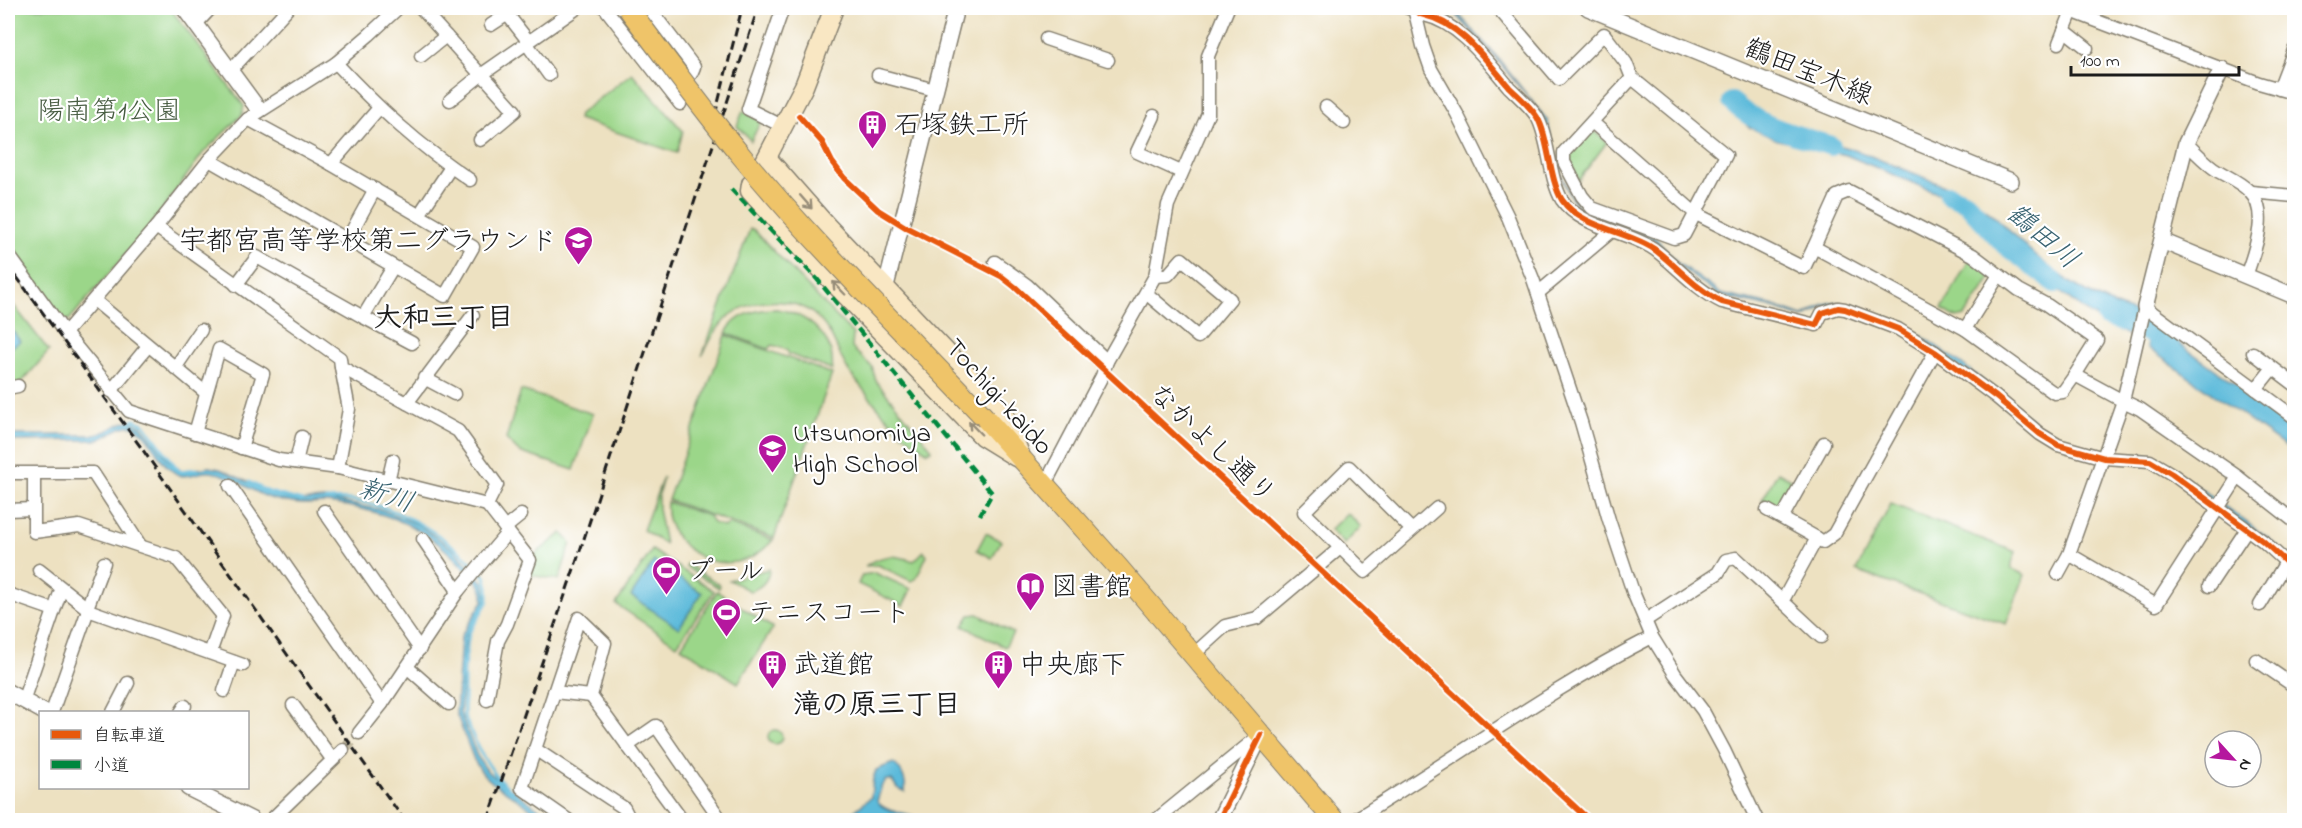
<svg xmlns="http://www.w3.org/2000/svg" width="2302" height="828" viewBox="0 0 2302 828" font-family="'Indie Flower','Klee One',sans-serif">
	<rect width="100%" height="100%" fill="#fff"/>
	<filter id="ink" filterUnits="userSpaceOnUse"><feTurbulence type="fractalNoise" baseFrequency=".0167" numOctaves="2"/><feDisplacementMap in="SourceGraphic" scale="12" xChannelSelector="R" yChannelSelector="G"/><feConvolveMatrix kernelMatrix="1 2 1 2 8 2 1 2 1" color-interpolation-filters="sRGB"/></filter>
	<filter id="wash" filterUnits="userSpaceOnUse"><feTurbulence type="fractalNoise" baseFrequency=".008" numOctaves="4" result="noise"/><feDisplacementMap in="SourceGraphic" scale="24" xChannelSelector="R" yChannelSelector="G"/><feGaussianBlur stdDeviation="1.35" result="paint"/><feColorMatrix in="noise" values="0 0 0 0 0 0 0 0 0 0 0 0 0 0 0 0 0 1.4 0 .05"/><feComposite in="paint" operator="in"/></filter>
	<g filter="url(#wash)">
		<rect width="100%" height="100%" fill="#ede1c1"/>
		<!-- green -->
		<g fill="#9bd689" stroke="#5c7952" stroke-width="1.5">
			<path d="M8 8H170L244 106 242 115 203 153 152 224 69 320H62L8 245Z"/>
			<path d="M632 73 683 131 677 153 578 119 579 114Z"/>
			<path d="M743 111 761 121 751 141 737 126Z"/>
			<path d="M1589 131 1596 132 1607 142 1578 181C1565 151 1568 154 1589 131Z"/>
			<path d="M750 229H753L853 334 852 348 872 367 876 381 932 449 928 452C920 446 910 440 902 433 886 419 865 392 851 374 838 357 835 335 819 319 796 295 751 297 727 318 716 328 709 343 702 356Z"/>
			<path d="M1969 260 1989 271 1991 278 1965 316 1957 318 1942 309Z"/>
			<path d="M8 298 49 351 22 382 8 385Z"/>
			<path d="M777 309C807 314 836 337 832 370L788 354 787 350 772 345 768 349 726 333C735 314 758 309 777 309Z"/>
			<path d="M726 335 832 374 774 538 668 500Z"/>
			<path d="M521 390 593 414 574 470 519 452 506 439Z"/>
			<path d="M1778 472 1796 482 1781 509 1762 500Z"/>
			<path d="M663 477 658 497V509L665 544 643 530Z"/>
			<path d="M667 502 709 516 713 523 724 527 729 524 773 540C749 568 710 571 683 544 671 532 665 519 667 502Z"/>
			<path d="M1891 504 2016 552 2010 568 2025 575 2006 624 1856 571Z"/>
			<path d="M1347 513 1361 527 1344 544 1330 530Z"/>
			<path d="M562 533 571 543 559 580 529 575 533 556Z"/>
			<path d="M986 533 1001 541 992 558 977 550Z"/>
			<path d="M652 550 714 591 677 645 616 604Z"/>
			<path d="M924 551 927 555 916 579 911 581 878 565 865 566C884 554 893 554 914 561Z"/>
			<path d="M687 564 720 585 719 588 690 570 686 566Z"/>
			<path d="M769 569C769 580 761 588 750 591L729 580Z"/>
			<path d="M875 573 911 589 903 606 858 584 862 575Z"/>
			<path d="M717 591 773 628 738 683 681 647Z"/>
			<path d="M978 614 1013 633 1005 647 963 626 970 615Z"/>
			<circle cx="775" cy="737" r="7"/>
		</g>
		<!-- water -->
		<g fill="#5cbada" stroke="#3c6b7b" stroke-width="1.5">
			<path d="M1450 8H1453L1497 57 1548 121 1555 162 1573 198 1584 211 1598 218 1612 220 1656 238 1677 262 1721 294 1771 305 1803 316 1824 304 1836 302 1901 324 1920 335 1961 363 2048 433C2069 444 2091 451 2115 453 2131 455 2146 452 2161 460L2268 538 2292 559 2294 569 2159 462 2091 451 2047 435 1917 336 1825 306 1803 318 1770 307 1719 296 1675 263 1655 241 1611 222 1598 221 1581 212 1572 199 1553 162 1538 110 1493 55Z"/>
			<path d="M1736 100C1774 133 1803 134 1848 148 1863 152 1877 159 1891 164 1920 176 1952 187 1979 204 1995 214 2009 231 2023 244 2058 277 2089 298 2135 313L2130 336 2093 316 2060 292 1985 216 1963 204 1846 155 1778 140 1749 127 1729 107Z"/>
			<path d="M8 324 20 341 8 350V323Z"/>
			<path d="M2152 324 2294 426V453L2147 347Z"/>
			<path d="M128 421 141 426 170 462 179 469 184 471 209 467 220 469 271 493 291 499 299 501 324 499 382 510 417 524 454 550 484 583 487 598 484 607 466 636 460 713 477 756 488 772 554 820H548L493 783 483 774 474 760 456 713 461 636 483 601C485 584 471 576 460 564 423 524 381 510 327 503 320 503 312 504 304 504 294 504 283 501 273 499 251 493 234 475 211 472 200 470 190 479 179 475 158 466 153 435 133 426 118 424 109 438 96 440L8 441V435H95C108 433 116 424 128 421Z"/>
			<path d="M654 561 702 593 679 628 631 596Z"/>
			<path d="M893 763C902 769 907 782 905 792L897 788 892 780H886L882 785 877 801C884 812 903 812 914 816L913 820H849L852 813 871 797 873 779 876 770Z"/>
		</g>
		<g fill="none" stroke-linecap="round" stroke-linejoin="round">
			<!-- stream -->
			<g stroke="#5cbada" stroke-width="3">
				<path d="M129 422 134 420 144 424 179 471 197 469"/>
				<path d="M249 482 269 492 302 501"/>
				<path d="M326 500C381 495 438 529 475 566"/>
				<path d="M480 571 485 576 488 587V601L469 633 464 668V716L480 752 497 777 513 792"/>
			</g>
			<!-- river -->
			<g stroke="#5cbada" stroke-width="20">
				<path d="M1732 102C1758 127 1798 135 1831 146"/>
				<path d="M1949 195 1966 202 2005 245 2055 283"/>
				<path d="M2106 317C2134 325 2148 329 2170 348"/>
			</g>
		</g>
	</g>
	<g filter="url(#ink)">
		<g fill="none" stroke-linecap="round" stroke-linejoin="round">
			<!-- minor-tunnel -->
			<path stroke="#c3baa0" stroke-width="12" stroke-dasharray="12 6" stroke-linecap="butt" d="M343 750 359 733"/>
			<defs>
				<g id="minor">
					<path d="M421 8 481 75"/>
					<path d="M605 8 680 104 682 99"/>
					<path d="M649 8 694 67 691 74"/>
					<path d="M783 8 748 109 784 127"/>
					<path d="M1408 8C1415 9 1418 14 1424 15 1460 23 1486 60 1509 87 1518 96 1530 106 1537 117 1549 137 1549 179 1562 200 1581 228 1628 231 1654 249 1677 266 1695 289 1722 302L1816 325 1822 313 1838 308 1845 309 1898 329 1935 352 1996 397 2040 434 2058 445 2104 458 2150 461 2172 474 2263 541 2286 562 2294 576"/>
					<path d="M1414 8 1423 46 1431 69 1457 114 1508 217 1533 279 1581 422 1609 520 1633 592 1652 637 1675 674 1703 711 1724 750 1757 820"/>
					<path d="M1498 8 1559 79 1604 34 1626 63 1632 78 1564 152V162L1582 196 1592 208 1674 238 1684 235 1726 155 1632 78"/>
					<path d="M2063 8 2259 83 2294 93"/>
					<path d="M507 14 529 42"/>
					<path d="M196 24 211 8"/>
					<path d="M491 25 517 8"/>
					<path d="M2064 30 2087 48"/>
					<path d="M1046 39 1108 60"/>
					<path d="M2059 43 2072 11"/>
					<path d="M527 44 549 75"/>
					<path d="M421 56 446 36"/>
					<path d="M336 63C379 109 417 144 470 180"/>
					<path d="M230 71 288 8"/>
					<path d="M878 75 935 90"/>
					<path d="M2279 89 2294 50"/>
					<path d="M450 100 481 75 577 8"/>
					<path d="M1326 107 1344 123"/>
					<path d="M1154 116 1137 152 1181 172"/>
					<path d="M1592 122 1696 214 1804 268 1814 247 1965 329 2054 393 2063 392 2075 375 2123 401 2069 554 2058 574"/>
					<path d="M480 140 515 111 482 74"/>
					<path d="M2186 143C2196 152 2206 164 2218 171 2228 177 2240 182 2249 191 2271 212 2254 252 2246 276"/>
					<path d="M209 160 445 296 473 247 331 164 248 119"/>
					<path d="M331 164 379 108"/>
					<path d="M2251 192 2294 196"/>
					<path d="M419 215 451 167"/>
					<path d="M156 227 209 160 248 119 336 63 369 35 398 8"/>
					<path d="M347 240 375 189"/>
					<path d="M1814 247 1837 196 1849 191 1973 255 2019 290 2047 305 2097 340 2075 375"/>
					<path d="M8 254 65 333 129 411 279 460 338 468 487 505"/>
					<path d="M995 262 1027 285 1107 361"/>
					<path d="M393 267 363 317 412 343"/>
					<path d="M236 285 257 257 363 317"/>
					<path d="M1146 293 1198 337 1230 299 1182 259 1168 275 1155 276"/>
					<path d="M1538 293 1612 231"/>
					<path d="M94 300 206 393"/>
					<path d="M1965 329 1999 275"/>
					<path d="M65 333 156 227 340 358 341 367 458 431 497 485 487 505 508 532 458 591 382 704 359 733"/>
					<path d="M2253 353 2294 384"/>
					<path d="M175 368 201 330"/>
					<path d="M424 378 454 394"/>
					<path d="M8 388 18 386"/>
					<path d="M2256 389 2272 369"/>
					<path d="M111 391 148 346"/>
					<path d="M407 403 473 315"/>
					<path d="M2294 417 2145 307 2123 401 2140 409 2238 477 2294 521"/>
					<path d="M195 433 219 349 263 374 241 448"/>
					<path d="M296 462 302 437"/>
					<path d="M338 468 349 409 341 367"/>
					<path d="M8 473H93L140 545"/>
					<path d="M34 474V532L79 526 176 558 223 616 210 653"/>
					<path d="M388 481 393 460"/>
					<path d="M230 486 382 704"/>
					<path d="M1044 486 1102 376 1107 361 1155 276 1168 205 1208 114V56L1228 8"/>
					<path d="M8 510 33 509"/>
					<path d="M1767 510 1817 538"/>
					<path d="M324 511 420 649"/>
					<path d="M1782 518 1824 443"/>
					<path d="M505 528 521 515"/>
					<path d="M1412 530 1349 467 1304 512 1365 572 1437 508"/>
					<path d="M423 539 458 591"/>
					<path d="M2069 554 2156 605 2238 477"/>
					<path d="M39 570 87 608"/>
					<path d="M2209 586 2247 529"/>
					<path d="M8 594 54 610"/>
					<path d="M1783 600 1817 538 1823 542 1834 534 1935 352"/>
					<path d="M2260 605 2286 562"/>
					<path d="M88 610 243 665"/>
					<path d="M1646 620 1718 573 1726 560 1736 558 1821 637"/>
					<path d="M1193 655 1225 626 1257 618 1340 548"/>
					<path d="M2256 660 2294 686"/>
					<path d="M407 667 449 704"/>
					<path d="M224 691 234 662"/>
					<path d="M554 692 591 696"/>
					<path d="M487 700 498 641 507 624 530 560 508 532"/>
					<path d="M23 701 60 593"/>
					<path d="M293 705 332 759"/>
					<path d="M52 712 88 610 87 608 104 563"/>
					<path d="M113 712 128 683"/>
					<path d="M181 712 185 706"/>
					<path d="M627 746 656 726 721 820"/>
					<path d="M535 749 624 808 630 820"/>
					<path d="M271 820 343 750"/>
					<path d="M568 820 522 788 579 618 605 643 591 696 682 820"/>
					<path d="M1156 820 1259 736"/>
					<path d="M1354 820C1453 760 1548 690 1652 637"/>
				</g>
				<g id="tertiary">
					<path d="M184 8 259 110"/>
					<path d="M1588 8 2011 181"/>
					<path d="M2162 241 2294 296"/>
					<path d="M886 286 956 8"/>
					<path d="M2145 307 2186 143 2222 69"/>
					<path d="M8 692 44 712"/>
					<path d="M188 788 252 820"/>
					<path d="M1219 820 1261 735"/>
				</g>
				<g id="secondary">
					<path d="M767 158 826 225 1004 413 1020 454"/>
					<path d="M764 163 804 86 834 8"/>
					<path d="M751 184 750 191 830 279 982 436 1016 457"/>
				</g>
				<path id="primary" d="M986 419 1118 567 1334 820"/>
			</defs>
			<!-- minor casing -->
			<use href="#minor" stroke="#847e6e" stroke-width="15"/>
			<!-- tertiary casing -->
			<use href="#tertiary" stroke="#847e6e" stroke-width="18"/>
			<!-- secondary casing -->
			<use href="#secondary" stroke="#847e6e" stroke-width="21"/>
			<!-- primary casing -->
			<use href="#primary" stroke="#847e6e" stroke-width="22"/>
			<!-- minor -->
			<use href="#minor" stroke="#fff" stroke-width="12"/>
			<!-- tertiary -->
			<use href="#tertiary" stroke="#fff" stroke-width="15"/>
			<!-- secondary -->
			<use href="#secondary" stroke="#f9e7c3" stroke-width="18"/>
			<!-- primary -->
			<use href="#primary" stroke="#efc469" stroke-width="20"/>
			<!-- rail -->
			<g stroke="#1c1c1c" stroke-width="3" stroke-dasharray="9 4.5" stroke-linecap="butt">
				<path d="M715 115 742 8"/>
				<path d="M8 265 140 446 404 820"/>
				<path d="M488 820 576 563 758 8"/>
			</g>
			<defs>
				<path id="primary-bridge" d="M628 8C666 59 703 110 744 159 819 250 905 333 986 419"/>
			</defs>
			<!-- primary-bridge casing -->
			<use href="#primary-bridge" stroke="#847e6e" stroke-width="22" stroke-linecap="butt"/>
			<!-- primary-bridge -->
			<use href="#primary-bridge" stroke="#efc469" stroke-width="20"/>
			<!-- quiet -->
			<path stroke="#00873e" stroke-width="4.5" stroke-dasharray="9 4.5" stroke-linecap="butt" d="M731 189 817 279 992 493 980 515"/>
			<defs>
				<g id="cycleway">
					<path d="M1408 8C1415 9 1418 14 1424 15 1460 23 1486 60 1509 87 1518 96 1530 106 1537 117 1549 137 1549 179 1562 200 1581 228 1628 231 1654 249 1677 266 1695 289 1722 302L1816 325 1822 313 1838 308 1845 309 1898 329 1935 352 1996 397 2040 434 2058 445 2104 458 2150 461 2172 474 2263 541 2286 562 2294 576"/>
					<path d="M799 116 822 142 832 162 844 178 878 210 907 228 1001 276 1015 287 1589 820"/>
					<path d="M1219 820 1261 735"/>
				</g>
			</defs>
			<!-- cycleway casing -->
			<use href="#cycleway" stroke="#fff" stroke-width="10"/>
			<!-- cycleway -->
			<use href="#cycleway" stroke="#e8590c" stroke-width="6"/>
		</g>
		<!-- one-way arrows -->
		<defs><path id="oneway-shaft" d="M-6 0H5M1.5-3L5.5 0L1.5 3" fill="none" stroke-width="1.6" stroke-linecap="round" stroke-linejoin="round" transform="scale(1.5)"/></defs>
		<g stroke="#968c78">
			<use href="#oneway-shaft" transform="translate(806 202) rotate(49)"/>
			<use href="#oneway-shaft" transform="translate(839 288) rotate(-134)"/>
			<use href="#oneway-shaft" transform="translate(975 428) rotate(-134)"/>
		</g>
	</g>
	<!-- icons -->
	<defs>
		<symbol id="building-pin" viewBox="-11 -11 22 30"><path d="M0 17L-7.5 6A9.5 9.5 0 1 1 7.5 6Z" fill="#b5179e" stroke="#fff"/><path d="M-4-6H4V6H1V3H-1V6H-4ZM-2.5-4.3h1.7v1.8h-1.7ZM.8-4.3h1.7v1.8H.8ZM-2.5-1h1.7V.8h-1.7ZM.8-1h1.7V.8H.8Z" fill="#fff"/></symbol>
		<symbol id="school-pin" viewBox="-11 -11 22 30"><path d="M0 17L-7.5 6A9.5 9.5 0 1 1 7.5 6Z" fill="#b5179e" stroke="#fff"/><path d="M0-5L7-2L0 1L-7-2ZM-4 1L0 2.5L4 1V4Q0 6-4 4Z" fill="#fff"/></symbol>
		<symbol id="stadium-pin" viewBox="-11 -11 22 30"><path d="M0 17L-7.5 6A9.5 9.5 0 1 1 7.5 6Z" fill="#b5179e" stroke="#fff"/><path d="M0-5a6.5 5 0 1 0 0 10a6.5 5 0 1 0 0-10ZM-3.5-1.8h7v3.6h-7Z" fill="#fff"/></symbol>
		<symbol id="library-pin" viewBox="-11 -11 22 30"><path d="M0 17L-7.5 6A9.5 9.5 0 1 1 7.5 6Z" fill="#b5179e" stroke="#fff"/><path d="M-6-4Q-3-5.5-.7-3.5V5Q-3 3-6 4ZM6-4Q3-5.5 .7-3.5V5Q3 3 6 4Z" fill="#fff"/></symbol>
	</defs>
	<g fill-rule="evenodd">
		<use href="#building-pin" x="856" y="108" width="33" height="45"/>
		<use href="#school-pin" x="562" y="224" width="33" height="45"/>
		<use href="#school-pin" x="756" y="432" width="33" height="45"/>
		<use href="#stadium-pin" x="650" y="554" width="33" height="45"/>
		<use href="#library-pin" x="1014" y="570" width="33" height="45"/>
		<use href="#stadium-pin" x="710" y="596" width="33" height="45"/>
		<use href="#building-pin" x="756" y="648" width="33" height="45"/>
		<use href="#building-pin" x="982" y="648" width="33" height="45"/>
	</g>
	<g text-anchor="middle" stroke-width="4.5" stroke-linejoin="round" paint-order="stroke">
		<!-- street labels -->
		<g font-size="27" fill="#1c1c1c" stroke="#fff">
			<text transform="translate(1809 71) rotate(22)" y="9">鶴田宝木線</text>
			<text transform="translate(1000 396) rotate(48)" y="9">Tochigi-kaido</text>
			<text transform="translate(1213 443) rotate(43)" y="9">なかよし通り</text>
		</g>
		<!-- park labels -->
		<g font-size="27" fill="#485d42" stroke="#fff">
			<text x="109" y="119">陽南第1公園</text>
		</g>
		<!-- poi labels -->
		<g font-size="27" fill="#1c1c1c" stroke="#fff" text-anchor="start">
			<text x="894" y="133">石塚鉄工所</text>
			<text x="557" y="249" text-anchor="end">宇都宮高等学校第二グラウンド</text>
			<text x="793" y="441">Utsunomiya<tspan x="793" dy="31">High School</tspan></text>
			<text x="687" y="579">プール</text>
			<text x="1051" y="595">図書館</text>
			<text x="748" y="621">テニスコート</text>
			<text x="793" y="673">武道館</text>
			<text x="1019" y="673">中央廊下</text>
		</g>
		<!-- water labels -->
		<g font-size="28" font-style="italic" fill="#396371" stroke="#fff">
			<text transform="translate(2044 235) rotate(40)" y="10">鶴田川</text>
			<text transform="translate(387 494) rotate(18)" y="10">新川</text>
		</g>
		<!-- neighbourhood labels -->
		<g font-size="28" font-weight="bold" fill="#1c1c1c" stroke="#fff">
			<text x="444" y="326">大和三丁目</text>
			<text x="877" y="713">滝の原三丁目</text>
		</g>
	</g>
	<!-- margin -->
	<rect width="2302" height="828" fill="none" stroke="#fff" stroke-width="30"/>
	<!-- legend -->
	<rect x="39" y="711" width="210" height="78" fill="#ffffff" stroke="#a4a4a4" stroke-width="1.5"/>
	<rect x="51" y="730" width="30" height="9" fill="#e8590c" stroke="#a4a4a4" stroke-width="1.5"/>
	<text x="93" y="741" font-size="18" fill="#1c1c1c">自転車道</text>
	<rect x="51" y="760" width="30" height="9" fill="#00873e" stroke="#a4a4a4" stroke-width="1.5"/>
	<text x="93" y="771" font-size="18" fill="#1c1c1c">小道</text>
	<!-- north arrow -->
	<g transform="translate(2233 759) rotate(117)"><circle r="28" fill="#ffffff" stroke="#a4a4a4" stroke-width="1.5"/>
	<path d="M0-4.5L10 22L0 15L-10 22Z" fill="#b5179e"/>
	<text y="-9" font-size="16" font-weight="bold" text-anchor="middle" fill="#1c1c1c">N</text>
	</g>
	<!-- scale -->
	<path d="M2071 66v9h168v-9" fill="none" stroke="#1c1c1c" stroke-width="3"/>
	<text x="2080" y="66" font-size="18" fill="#1c1c1c" stroke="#ffffff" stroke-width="4.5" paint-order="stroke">100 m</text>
</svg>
